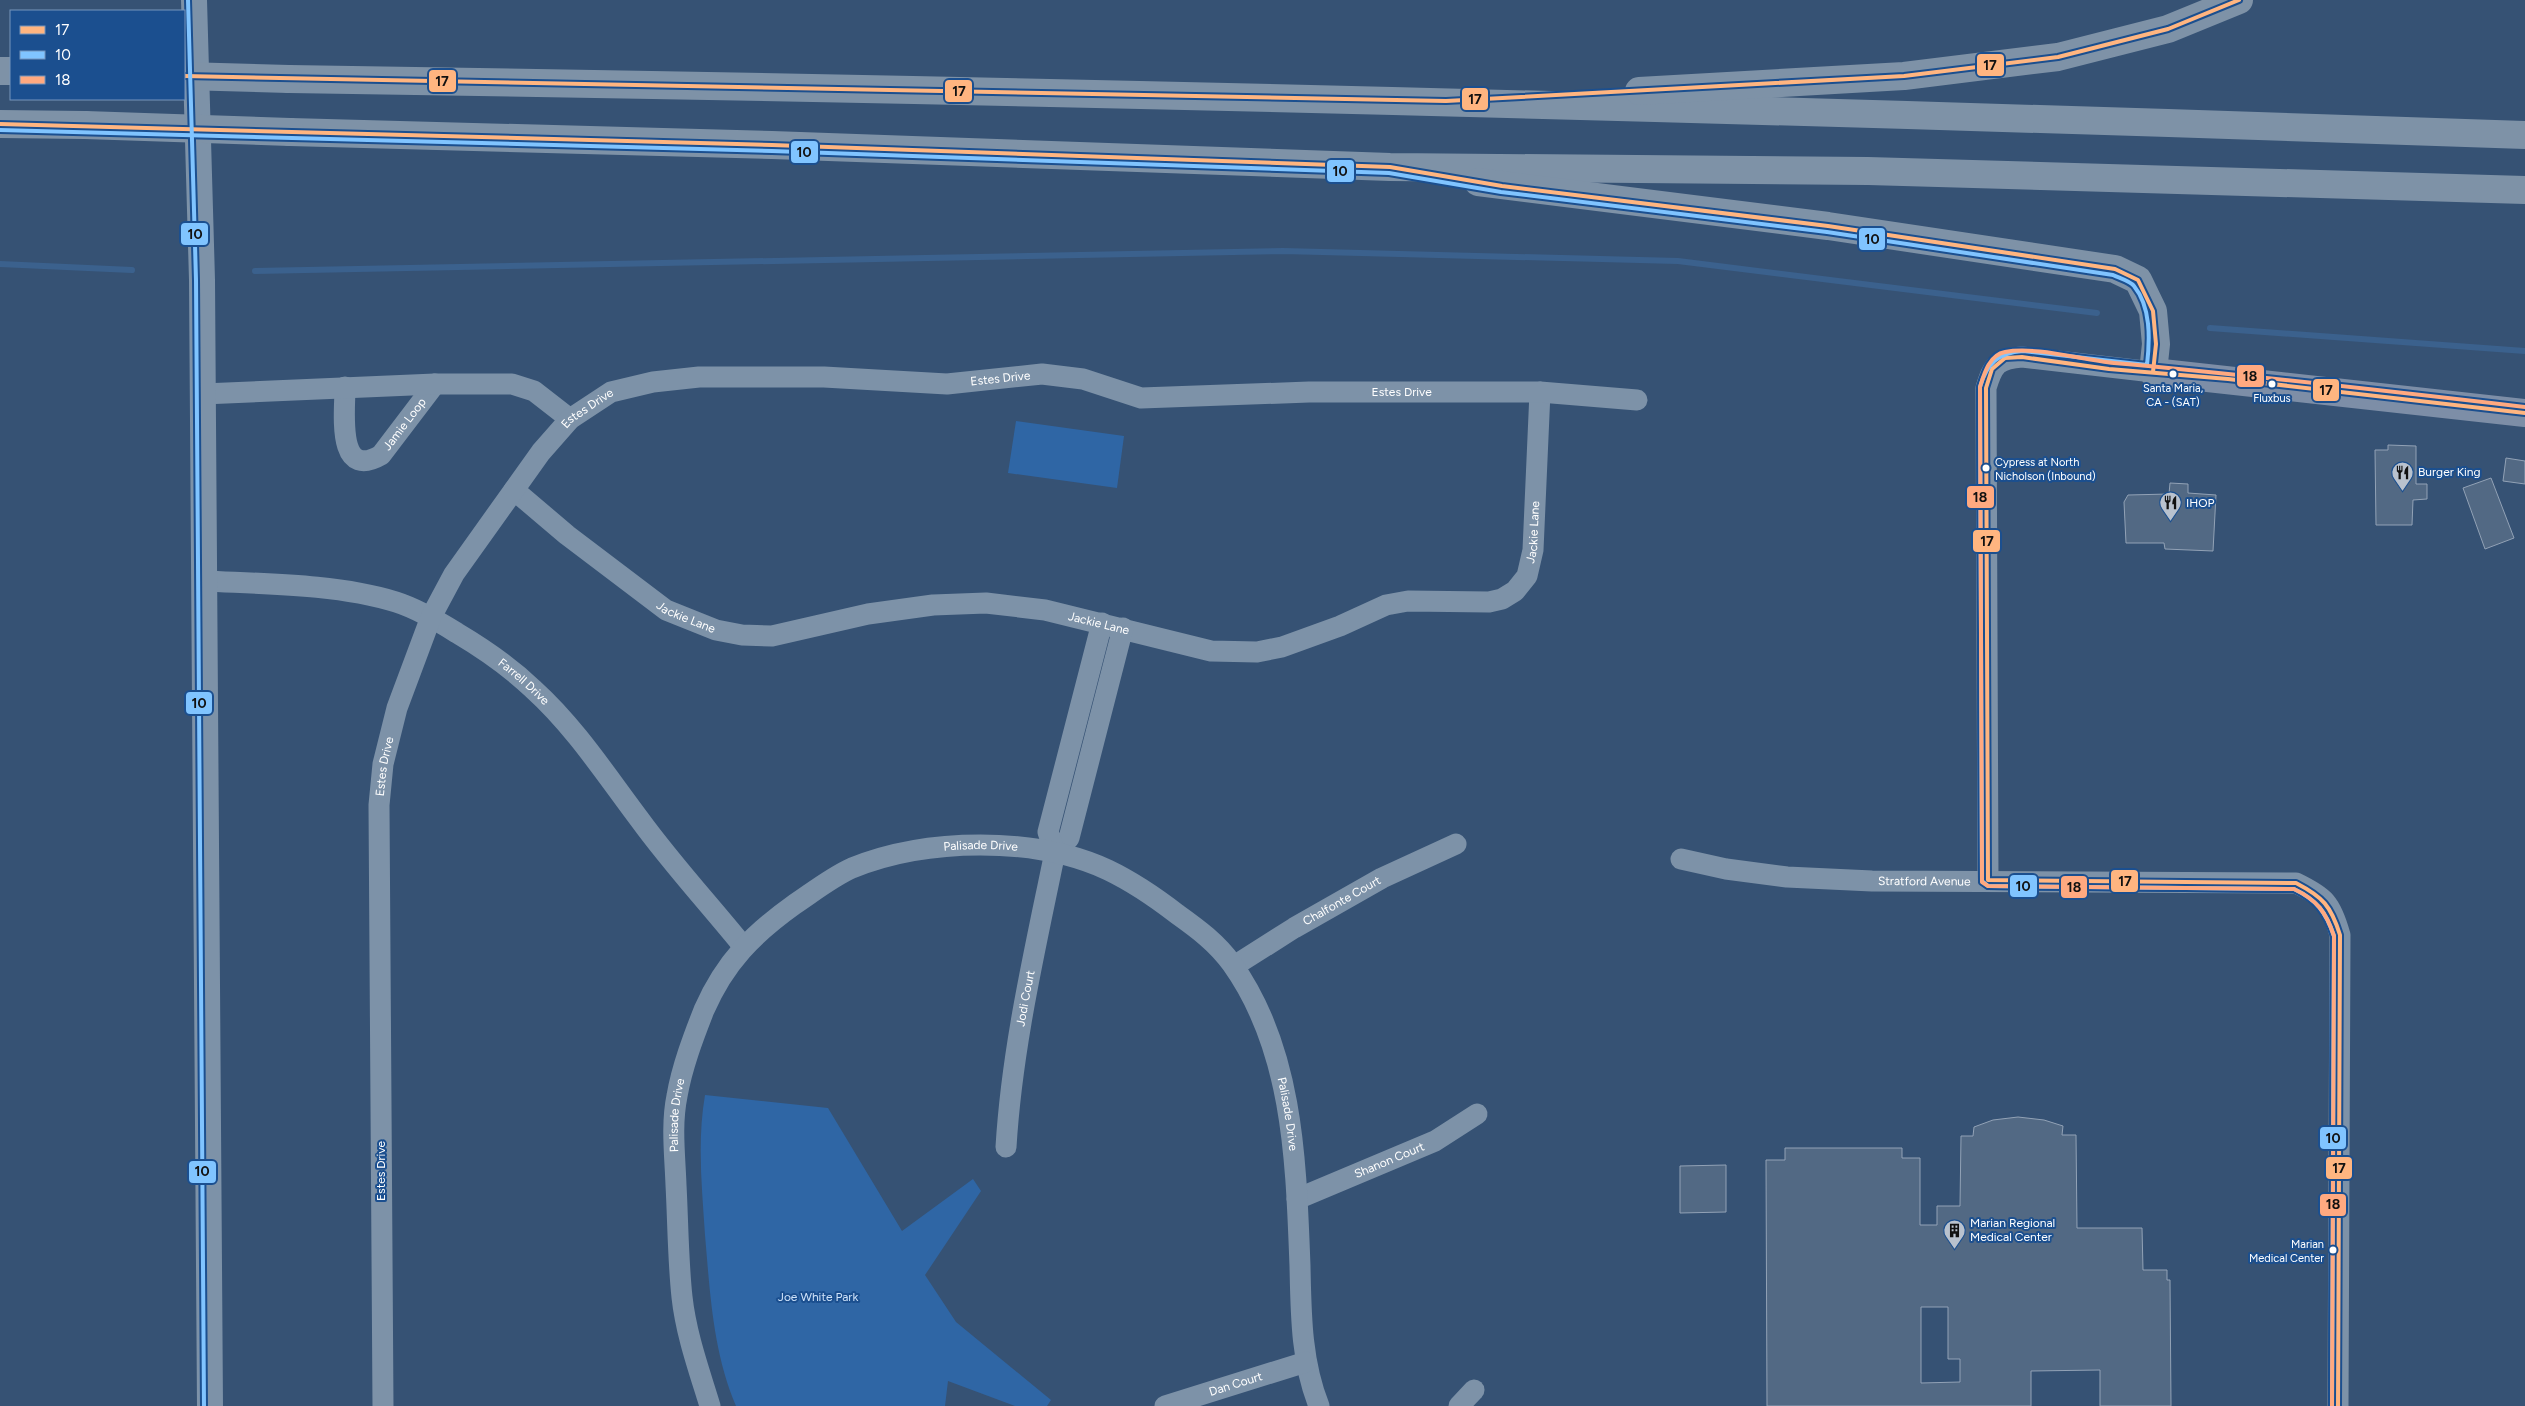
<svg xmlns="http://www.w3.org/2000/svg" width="2525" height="1406" viewBox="0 0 2525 1406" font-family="Figtree,sans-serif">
	<rect width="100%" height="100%" fill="#365274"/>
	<!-- green -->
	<g fill="#2f66a5">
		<path d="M1016 421 1124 436 1117 488 1008 473Z"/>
		<path d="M705 1095 828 1108 902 1231 973 1179 981 1191 925 1275 956 1322 1051 1400 1047 1406H1015L948 1381 945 1406H736C713 1352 710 1293 705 1235 702 1188 697 1142 705 1095Z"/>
	</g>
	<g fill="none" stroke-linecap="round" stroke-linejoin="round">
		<!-- stream -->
		<g stroke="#3b618d" stroke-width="6">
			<path d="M0 264 132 270"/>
			<path d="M255 271 1283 251 1678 261 2097 313"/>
			<path d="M2210 328 2525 351"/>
		</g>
	</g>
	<!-- building -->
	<g fill="#526984" stroke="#92a2b6" fill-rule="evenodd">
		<path d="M2388 445 2416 446V484H2427V499L2413 500 2412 525H2376L2375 450H2388Z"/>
		<path d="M2506 458 2525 461V484L2503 481Z"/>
		<path d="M2491 478 2514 538 2485 549 2463 488Z"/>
		<path d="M2170 483 2188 484V493L2216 495 2213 551 2165 549 2164 543H2126L2124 502 2128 495 2169 494Z"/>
		<path d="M2018 1117 2044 1120 2063 1126 2062 1135H2076L2077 1228H2142L2143 1270H2167V1280H2170L2171 1406H2100V1370L2031 1371V1406H1767L1766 1160H1785V1148H1902V1158H1920V1225H1937V1206H1960L1961 1136H1973L1974 1127 1993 1120ZM1921 1307H1948V1359H1960V1382L1921 1383Z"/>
		<path d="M1726 1165V1212L1680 1213V1166Z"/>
	</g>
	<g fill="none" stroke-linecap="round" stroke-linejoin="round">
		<!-- minor -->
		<g stroke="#7d92a8" stroke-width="21">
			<path id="s1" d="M345 387C345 412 336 481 381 455L435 384"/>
			<path d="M203 394 435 384H512L534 391 570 419"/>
			<path id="s2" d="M514 490 567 535 666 610 716 630 742 635 772 636 868 614 933 605 986 603 1045 610 1211 651 1257 652 1282 647 1340 626 1386 605 1408 601 1489 602 1502 599 1515 591 1527 576 1533 550 1540 392"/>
			<path id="s3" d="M205 581C266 584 338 584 396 602 418 609 438 621 457 633 484 649 510 667 533 689 575 727 606 775 640 820 672 864 709 904 743 946"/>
			<path d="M1055 852 1069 838 1123 628"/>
			<path id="s4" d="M1681 859 1726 869 1787 877 1872 881 2296 883C2325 897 2331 903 2340 935L2338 1406"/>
			<path d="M1988 880 1986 388C1993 365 1997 359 2022 357L2153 372"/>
			<path id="s5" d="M1234 966 1294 928 1382 878 1456 844"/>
			<path id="s6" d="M1006 1147C1012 1047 1035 950 1055 852L1048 832 1102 623"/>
			<path id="s7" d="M1297 1199 1435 1141 1477 1114"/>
			<path id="s8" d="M383 1406 379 805 383 764 397 708 431 617 454 574 541 452 570 419 611 392 653 382 699 377H824L947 384 1042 374 1083 379 1141 398 1309 392H1540L1637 400"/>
			<path id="s9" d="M710 1406C699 1370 686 1334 682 1297 678 1260 678 1222 676 1185 675 1156 671 1125 677 1096 682 1067 693 1038 704 1010 725 962 753 934 795 904 813 892 832 877 852 868 926 838 1035 836 1108 870 1133 882 1155 897 1177 914 1198 929 1217 943 1232 964 1294 1051 1296 1164 1300 1266 1301 1313 1301 1361 1319 1406"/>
			<path id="s10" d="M1165 1406 1306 1362"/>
			<path d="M1459 1406 1474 1390"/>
		</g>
		<!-- tertiary -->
		<path stroke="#7d92a8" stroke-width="26" d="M194 0 202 280 210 1406"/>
		<!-- primary -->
		<path stroke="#7d8ea7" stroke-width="28" d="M2153 372 2525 413"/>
		<!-- motorway -->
		<g stroke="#7e92a7" stroke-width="28">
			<path d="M0 71H11"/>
			<path d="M289 79C1035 90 1780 109 2525 135"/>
			<path d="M1639 91 1904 76 2058 57 2168 29 2239 0"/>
			<path d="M0 124 85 125"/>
			<path d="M290 132 772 145 1390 167 1868 171 2525 190"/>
			<path d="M1478 182 1828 226 2115 269 2138 280 2153 311 2156 344 2153 372"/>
		</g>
		<!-- motorway-bridge -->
		<g stroke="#7e92a7" stroke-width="28">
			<path d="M184 76 289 79"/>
			<path d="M85 125 290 132"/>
		</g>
		<defs>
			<g id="bus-1">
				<path d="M184 76 1446 101 1904 76 2058 57 2168 29 2239 0"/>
				<path d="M0 124 772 145 1390 167 1502 186 1828 226 2115 269 2138 280 2153 311 2156 344 2153 372"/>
				<path d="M2338 1406 2340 935C2331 906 2323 897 2296 883L1988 880 1986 388 1992 369 2005 358 2022 357 2109 369 2228 379 2525 413"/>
			</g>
			<g id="bus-2">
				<path d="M188 0 196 280 204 1406"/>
				<path d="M0 130 772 151 1389 173 1501 192 1827 232 2113 275C2119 278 2130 281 2134 286 2151 307 2150 339 2147 365L2023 351C1998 353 1987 363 1980 387L1982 881 1988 886 2294 889C2317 900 2326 912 2334 936L2332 1406"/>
			</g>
			<path id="bus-3" d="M2332 1406 2334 936C2326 912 2317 900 2294 889L1988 886 1982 882 1980 387C1984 374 1989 355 2005 352 2035 346 2082 360 2114 363 2251 375 2388 391 2525 407"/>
		</defs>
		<!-- bus-1 casing -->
		<use href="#bus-1" stroke="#1b4f8f" stroke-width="8"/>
		<!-- bus-2 casing -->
		<use href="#bus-2" stroke="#1b4f8f" stroke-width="8"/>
		<!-- bus-3 casing -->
		<use href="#bus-3" stroke="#1b4f8f" stroke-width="8"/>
		<!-- bus-1 -->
		<use href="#bus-1" stroke="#ffb580" stroke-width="4"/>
		<!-- bus-2 -->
		<use href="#bus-2" stroke="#80c4ff" stroke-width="4"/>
		<!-- bus-3 -->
		<use href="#bus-3" stroke="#ffa980" stroke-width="4"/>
	</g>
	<!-- icons -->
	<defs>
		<symbol id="restaurant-pin" viewBox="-11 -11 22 30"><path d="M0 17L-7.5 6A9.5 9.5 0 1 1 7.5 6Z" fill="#b9c2ce" stroke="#1b4f8f"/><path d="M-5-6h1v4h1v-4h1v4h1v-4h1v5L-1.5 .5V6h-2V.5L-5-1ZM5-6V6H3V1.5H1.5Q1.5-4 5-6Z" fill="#111"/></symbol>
		<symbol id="building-pin" viewBox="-11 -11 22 30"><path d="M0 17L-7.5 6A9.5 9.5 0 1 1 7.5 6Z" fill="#b9c2ce" stroke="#1b4f8f"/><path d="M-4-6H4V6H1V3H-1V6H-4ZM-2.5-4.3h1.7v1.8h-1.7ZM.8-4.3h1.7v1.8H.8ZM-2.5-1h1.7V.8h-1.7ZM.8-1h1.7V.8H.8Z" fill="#111"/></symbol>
	</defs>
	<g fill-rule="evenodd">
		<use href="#restaurant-pin" x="2390" y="460" width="25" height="34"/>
		<use href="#restaurant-pin" x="2158" y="490" width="25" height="34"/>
		<use href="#building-pin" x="1942" y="1218" width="25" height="34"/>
	</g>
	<!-- markers -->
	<g fill="#fff" stroke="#1b4f8f" stroke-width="2">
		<circle cx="2173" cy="374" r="4.5"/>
		<circle cx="2272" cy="384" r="4.5"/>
		<circle cx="1986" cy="468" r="4.5"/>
		<circle cx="2333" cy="1250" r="4.5"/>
	</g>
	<g text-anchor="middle" stroke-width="4" stroke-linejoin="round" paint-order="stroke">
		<!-- bus labels -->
		<g font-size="11" fill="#fff" stroke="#1b4f8f">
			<text x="2173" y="392">Santa Maria,<tspan x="2173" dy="14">CA - (SAT)</tspan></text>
			<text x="2272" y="402">Fluxbus</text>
			<text x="1995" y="466" text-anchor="start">Cypress at North<tspan x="1995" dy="14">Nicholson (Inbound)</tspan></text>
			<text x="2324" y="1248" text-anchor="end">Marian<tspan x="2324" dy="14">Medical Center</tspan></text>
		</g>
		<!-- street labels -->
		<g font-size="12" fill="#fff" stroke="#1b4f8f">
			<text dy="4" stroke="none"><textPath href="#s8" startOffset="1480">Estes Drive</textPath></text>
			<text dy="4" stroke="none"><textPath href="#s8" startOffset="1885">Estes Drive</textPath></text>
			<text dy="4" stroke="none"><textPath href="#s8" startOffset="1060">Estes Drive</textPath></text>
			<text dy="4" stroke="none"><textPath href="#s1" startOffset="140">Jamie Loop</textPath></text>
			<text dy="4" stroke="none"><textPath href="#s2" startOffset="1131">Jackie Lane</textPath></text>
			<text dy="4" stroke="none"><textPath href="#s2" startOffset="215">Jackie Lane</textPath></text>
			<text dy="4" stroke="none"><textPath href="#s2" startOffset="636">Jackie Lane</textPath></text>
			<text dy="4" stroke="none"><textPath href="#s3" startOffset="344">Farrell Drive</textPath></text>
			<text dy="4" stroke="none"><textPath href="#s8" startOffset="640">Estes Drive</textPath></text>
			<text dy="4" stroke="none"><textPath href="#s9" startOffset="745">Palisade Drive</textPath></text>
			<text dy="4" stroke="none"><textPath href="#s4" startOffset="245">Stratford Avenue</textPath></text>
			<text dy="4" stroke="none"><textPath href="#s5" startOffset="126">Chalfonte Court</textPath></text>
			<text dy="4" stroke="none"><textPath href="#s6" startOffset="150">Jodi Court</textPath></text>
			<text dy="4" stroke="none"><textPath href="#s9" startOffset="1194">Palisade Drive</textPath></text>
			<text dy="4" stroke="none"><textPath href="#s9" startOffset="295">Palisade Drive</textPath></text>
			<text dy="4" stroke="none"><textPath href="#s7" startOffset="100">Shanon Court</textPath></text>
			<text transform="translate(381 1171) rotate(-90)" y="4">Estes Drive</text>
			<text dy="4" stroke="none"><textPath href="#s10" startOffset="74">Dan Court</textPath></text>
		</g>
		<!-- poi labels -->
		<g font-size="12" fill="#fff" stroke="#1b4f8f" text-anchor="start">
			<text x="2418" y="476">Burger King</text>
			<text x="2186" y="507">IHOP</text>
			<text x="1970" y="1227">Marian Regional<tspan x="1970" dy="14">Medical Center</tspan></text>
		</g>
		<!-- park labels -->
		<g font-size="12" fill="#cfe3fa" stroke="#1b4f8f">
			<text x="818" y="1301">Joe White Park</text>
		</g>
	</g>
	<g stroke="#1b4f8f" stroke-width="2">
		<rect x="1976" y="53" width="29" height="24" rx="5" fill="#ffb580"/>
		<rect x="428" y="69" width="29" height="24" rx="5" fill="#ffb580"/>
		<rect x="944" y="79" width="29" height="24" rx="5" fill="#ffb580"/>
		<rect x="1461" y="87" width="28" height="24" rx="5" fill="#ffb580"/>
		<rect x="790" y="140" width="29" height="24" rx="5" fill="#80c4ff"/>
		<rect x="1326" y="159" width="29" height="24" rx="5" fill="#80c4ff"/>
		<rect x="180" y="222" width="29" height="24" rx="5" fill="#80c4ff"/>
		<rect x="1858" y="227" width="28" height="24" rx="5" fill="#80c4ff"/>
		<rect x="2236" y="364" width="29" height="24" rx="5" fill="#ffa980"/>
		<rect x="2312" y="378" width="28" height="24" rx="5" fill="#ffb580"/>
		<rect x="1966" y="485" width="29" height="24" rx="5" fill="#ffa980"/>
		<rect x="1972" y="529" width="29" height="24" rx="5" fill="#ffb580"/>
		<rect x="185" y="691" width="28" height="24" rx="5" fill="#80c4ff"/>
		<rect x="2110" y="869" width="29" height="24" rx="5" fill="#ffb580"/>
		<rect x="2009" y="874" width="29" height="24" rx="5" fill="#80c4ff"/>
		<rect x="2060" y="875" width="28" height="24" rx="5" fill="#ffa980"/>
		<rect x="2319" y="1126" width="28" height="24" rx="5" fill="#80c4ff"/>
		<rect x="2325" y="1156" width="28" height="24" rx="5" fill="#ffb580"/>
		<rect x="188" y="1160" width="29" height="24" rx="5" fill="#80c4ff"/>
		<rect x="2319" y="1193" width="28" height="24" rx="5" fill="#ffa980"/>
	</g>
	<g font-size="14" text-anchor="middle" font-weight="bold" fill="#111">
		<text x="1990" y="70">17</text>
		<text x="442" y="86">17</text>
		<text x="959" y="96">17</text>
		<text x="1475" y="104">17</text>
		<text x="804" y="157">10</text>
		<text x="1340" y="176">10</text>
		<text x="195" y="239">10</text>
		<text x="1872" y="244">10</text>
		<text x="2250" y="381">18</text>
		<text x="2326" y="395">17</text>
		<text x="1980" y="502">18</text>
		<text x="1987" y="546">17</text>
		<text x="199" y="708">10</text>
		<text x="2125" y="886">17</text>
		<text x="2023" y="891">10</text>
		<text x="2074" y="892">18</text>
		<text x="2333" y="1143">10</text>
		<text x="2339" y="1173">17</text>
		<text x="202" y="1176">10</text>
		<text x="2333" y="1209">18</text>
	</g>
	<!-- legend -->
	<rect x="10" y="10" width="175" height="90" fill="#1b4f8f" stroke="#7695bc"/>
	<rect x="20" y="26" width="25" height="8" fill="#ffb580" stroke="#7695bc"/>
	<text x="55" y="35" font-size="15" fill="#ffffff">17</text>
	<rect x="20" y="51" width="25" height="8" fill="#80c4ff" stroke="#7695bc"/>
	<text x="55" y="60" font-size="15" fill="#ffffff">10</text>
	<rect x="20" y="76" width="25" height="8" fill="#ffa980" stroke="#7695bc"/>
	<text x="55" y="85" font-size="15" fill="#ffffff">18</text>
</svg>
